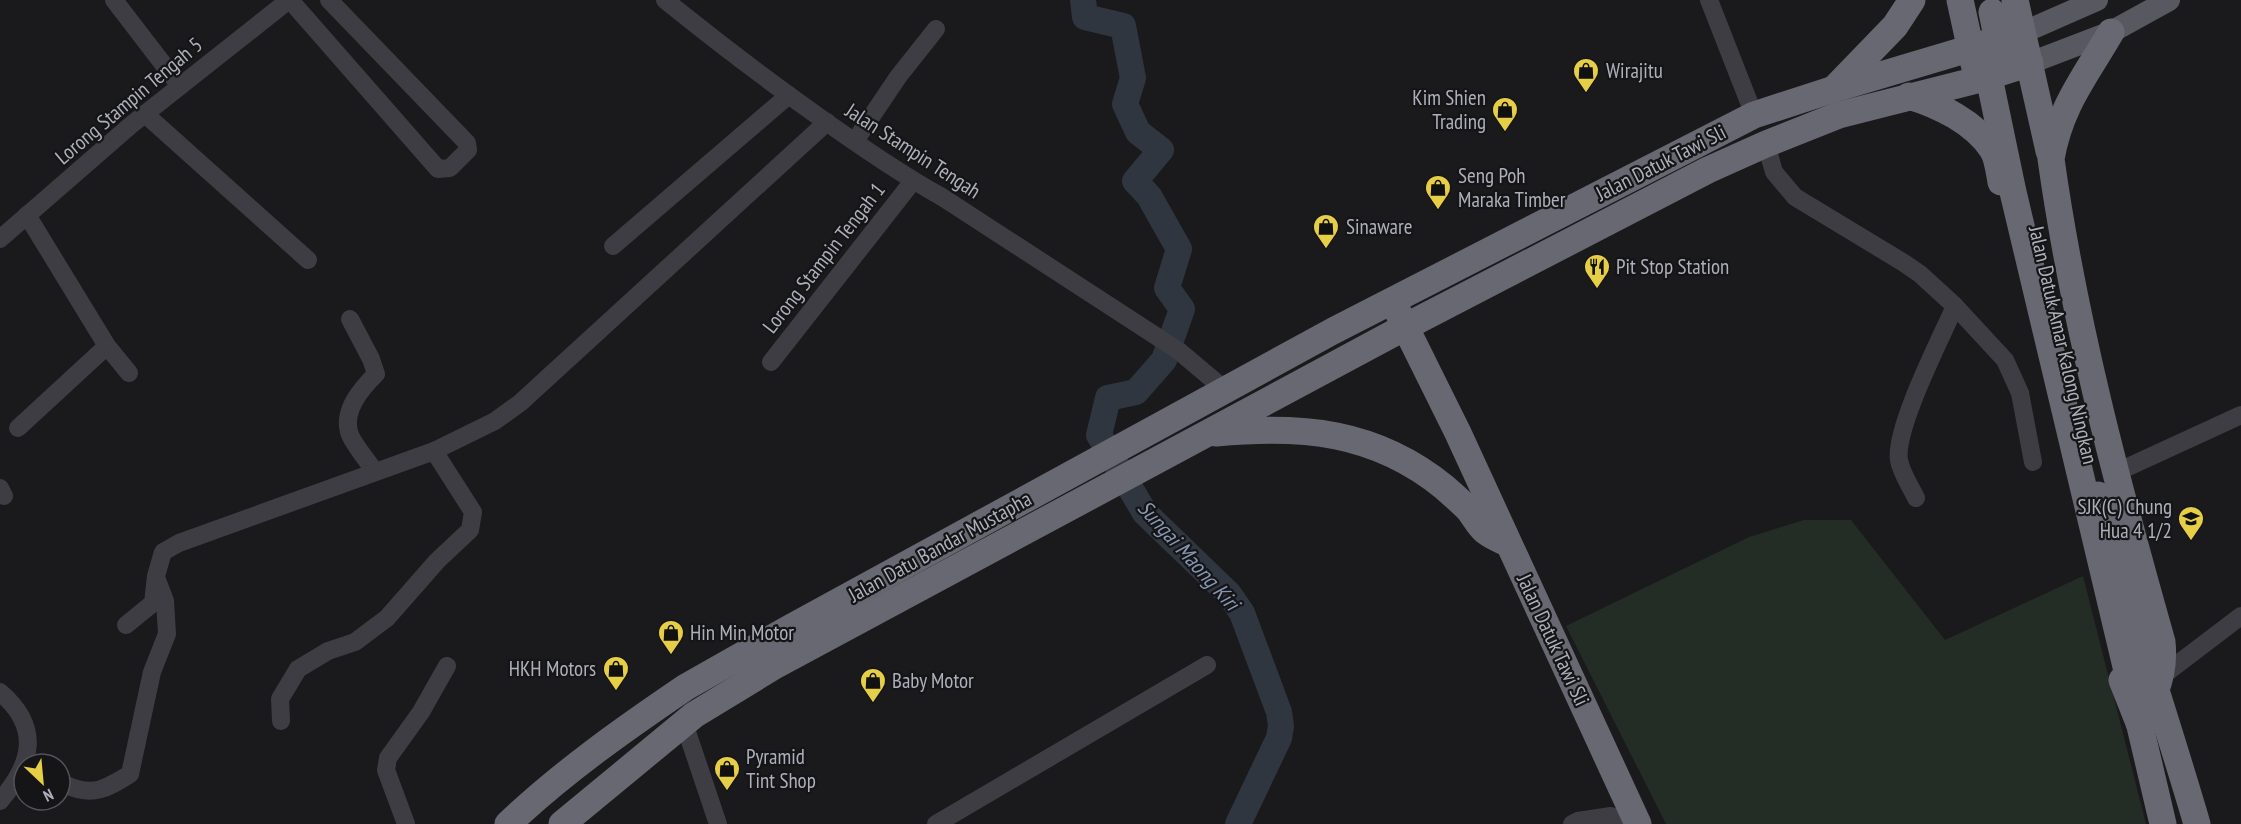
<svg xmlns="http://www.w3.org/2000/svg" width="2241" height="824" viewBox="0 0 2241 824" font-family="'PT Sans Narrow',sans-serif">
	<rect width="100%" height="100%" fill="#1a1a1c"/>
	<!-- green -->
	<path fill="#242c26" d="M1804 520H1851L1945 640 2083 576 2146 824H1666L1566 626 1749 537Z"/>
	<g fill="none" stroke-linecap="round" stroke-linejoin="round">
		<!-- river -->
		<path stroke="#30363f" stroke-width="26" d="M1083 0 1085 17 1123 26 1133 78 1125 104 1138 132 1161 150 1135 181 1149 196 1179 249 1167 288 1182 309 1164 360 1136 392 1108 398 1099 435 1145 513 1229 594 1242 613 1279 712 1281 726 1279 738 1238 824"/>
		<!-- minor -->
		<g stroke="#3d3d43" stroke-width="18">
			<path d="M114 0 180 86"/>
			<path d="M290 0 438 169 450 168 468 150 467 143 329 0"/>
			<path d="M665 0C712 38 759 74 808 109 851 140 895 171 942 197L1179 351 1224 389"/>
			<path d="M1709 0 1754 115"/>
			<path d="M145 114 308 260"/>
			<path d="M855 141 898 77 936 29"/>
			<path d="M1766 144 1774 172 1795 197 1904 263 1920 274 1955 306C1941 338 1894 429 1899 460 1901 473 1911 487 1916 498"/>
			<path d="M27 215 107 346 129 373"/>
			<path d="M0 239 131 125 289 0"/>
			<path d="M613 246 789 95"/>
			<path d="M1955 306 2005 360 2020 393 2033 462"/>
			<path d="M350 319 371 359 376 374C362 388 343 409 349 432 352 443 368 461 375 472"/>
			<path d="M771 362 913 181"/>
			<path d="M18 428 107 346"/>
			<path d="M2115 473 2241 415"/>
			<path d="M0 488 4 496"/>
			<path d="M126 625 153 603 156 576 163 552 179 543 434 451 495 421 520 403 827 122"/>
			<path d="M2162 676 2241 616"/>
			<path d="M0 692C41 727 33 763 0 801"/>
			<path d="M281 721 280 699 298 669 328 651 355 642 387 618 437 561 470 530 473 512 434 451"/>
			<path d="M684 723 718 824"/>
			<path d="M66 785C93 797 106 789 130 774L152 672 167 634 165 601 157 580"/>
			<path d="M406 824 386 770 388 758 421 712 447 666"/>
			<path d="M936 824 1207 665"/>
			<path d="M1572 824 1578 821 1611 816 1635 824"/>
		</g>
		<!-- major -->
		<g stroke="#575860" stroke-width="22">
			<path d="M2022 33 2097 0"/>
			<path d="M2030 63 2111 32 2169 0"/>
		</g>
		<!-- highway -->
		<g stroke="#676871" stroke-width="27">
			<path d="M1960 0 1974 64"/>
			<path d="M2015 0 2049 151"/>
			<path d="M2111 32C2085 77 2060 106 2051 159 2074 323 2117 483 2162 642 2164 661 2162 675 2155 692"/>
			<path d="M1837 86 1895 26 1912 0"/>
			<path d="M1909 96C1939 105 1974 122 1992 149 1998 158 1999 172 2001 182"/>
			<path d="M1398 312 1458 433 1638 824"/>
			<path d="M1216 433C1302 425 1375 431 1444 487 1452 494 1461 502 1468 509 1474 516 1478 525 1485 531 1490 535 1498 539 1505 542"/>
			<path d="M2098 495C2127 606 2165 714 2197 824"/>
			<path d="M2122 680 2139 723"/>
			<path d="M2135 705 2163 824"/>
			<path d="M508 824C563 772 624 729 686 687L790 628 1333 331 1754 115 1834 89 2022 33"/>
			<path d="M562 824 694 715 776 665 1405 327 1708 170 1766 144 1839 115 1977 80 2030 63"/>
		</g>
		<!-- highway-bridge -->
		<g stroke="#676871" stroke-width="27">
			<path d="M1992 12 2003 66"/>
			<path d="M1982 44 2013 192 2134 700"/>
		</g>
	</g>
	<!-- icons -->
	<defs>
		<symbol id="shop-pin" viewBox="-11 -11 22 30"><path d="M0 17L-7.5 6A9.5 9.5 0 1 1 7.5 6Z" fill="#e7ce47" stroke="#151517"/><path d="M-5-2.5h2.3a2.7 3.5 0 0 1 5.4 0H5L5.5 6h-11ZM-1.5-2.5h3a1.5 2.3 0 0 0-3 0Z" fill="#111"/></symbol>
		<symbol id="restaurant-pin" viewBox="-11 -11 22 30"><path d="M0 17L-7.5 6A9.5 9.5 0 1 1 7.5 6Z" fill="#e7ce47" stroke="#151517"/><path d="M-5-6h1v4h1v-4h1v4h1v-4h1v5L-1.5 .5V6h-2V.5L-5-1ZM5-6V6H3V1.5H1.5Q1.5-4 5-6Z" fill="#111"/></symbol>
		<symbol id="school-pin" viewBox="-11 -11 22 30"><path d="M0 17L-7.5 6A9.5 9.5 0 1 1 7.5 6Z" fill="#e7ce47" stroke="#151517"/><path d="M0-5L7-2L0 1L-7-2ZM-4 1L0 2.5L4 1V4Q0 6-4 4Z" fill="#111"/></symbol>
	</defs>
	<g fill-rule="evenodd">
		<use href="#shop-pin" x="1571" y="56" width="30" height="40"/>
		<use href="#shop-pin" x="1490" y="95" width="30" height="40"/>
		<use href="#shop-pin" x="1423" y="173" width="30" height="40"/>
		<use href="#shop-pin" x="1311" y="212" width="30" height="40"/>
		<use href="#restaurant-pin" x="1582" y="252" width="30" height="40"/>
		<use href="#school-pin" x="2176" y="504" width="30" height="40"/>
		<use href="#shop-pin" x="656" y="618" width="30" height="40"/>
		<use href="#shop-pin" x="601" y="654" width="30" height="40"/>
		<use href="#shop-pin" x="858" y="666" width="30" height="40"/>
		<use href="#shop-pin" x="712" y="754" width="30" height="40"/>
	</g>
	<g text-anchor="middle" stroke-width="4.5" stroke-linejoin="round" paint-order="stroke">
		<!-- poi labels -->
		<g font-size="21" fill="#adafbb" stroke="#151517" text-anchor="start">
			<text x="1606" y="78">Wirajitu</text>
			<text x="1486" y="105" text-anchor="end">Kim Shien<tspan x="1486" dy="24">Trading</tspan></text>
			<text x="1458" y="183">Seng Poh<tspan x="1458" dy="24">Maraka Timber</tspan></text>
			<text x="1346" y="234">Sinaware</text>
			<text x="1616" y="274">Pit Stop Station</text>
			<text x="2172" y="514" text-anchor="end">SJK(C) Chung<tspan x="2172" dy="24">Hua 4 1/2</tspan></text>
			<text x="690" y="640">Hin Min Motor</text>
			<text x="596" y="676" text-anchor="end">HKH Motors</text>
			<text x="892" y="688">Baby Motor</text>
			<text x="746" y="764">Pyramid<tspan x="746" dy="24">Tint Shop</tspan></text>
		</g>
		<!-- street labels -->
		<g font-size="21" fill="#adafbb" stroke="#151517">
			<text transform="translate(129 101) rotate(-40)" y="7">Lorong Stampin Tengah 5</text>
			<text transform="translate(913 151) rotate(33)" y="7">Jalan Stampin Tengah</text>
			<text transform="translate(1661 163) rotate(-27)" y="7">Jalan Datuk Tawi Sli</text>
			<text transform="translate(824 258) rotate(-52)" y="7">Lorong Stampin Tengah 1</text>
			<text transform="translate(2063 345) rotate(77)" y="7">Jalan Datuk Amar Kalong Ningkan</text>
			<text transform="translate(940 547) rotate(-29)" y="7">Jalan Datu Bandar Mustapha</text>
			<text transform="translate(1553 640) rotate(65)" y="7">Jalan Datuk Tawi Sli</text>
		</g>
		<!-- water labels -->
		<g font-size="22" font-style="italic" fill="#8797b3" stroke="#151517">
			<text transform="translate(1189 555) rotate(48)" y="8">Sungai Maong Kiri</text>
		</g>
	</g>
	<!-- north arrow -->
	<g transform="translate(42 782) rotate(154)"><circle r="28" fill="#151517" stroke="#525359" stroke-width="1.5"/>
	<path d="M0-4.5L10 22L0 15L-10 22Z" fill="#e7ce47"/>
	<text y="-9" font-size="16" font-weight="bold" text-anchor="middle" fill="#adafbb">N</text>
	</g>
</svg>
